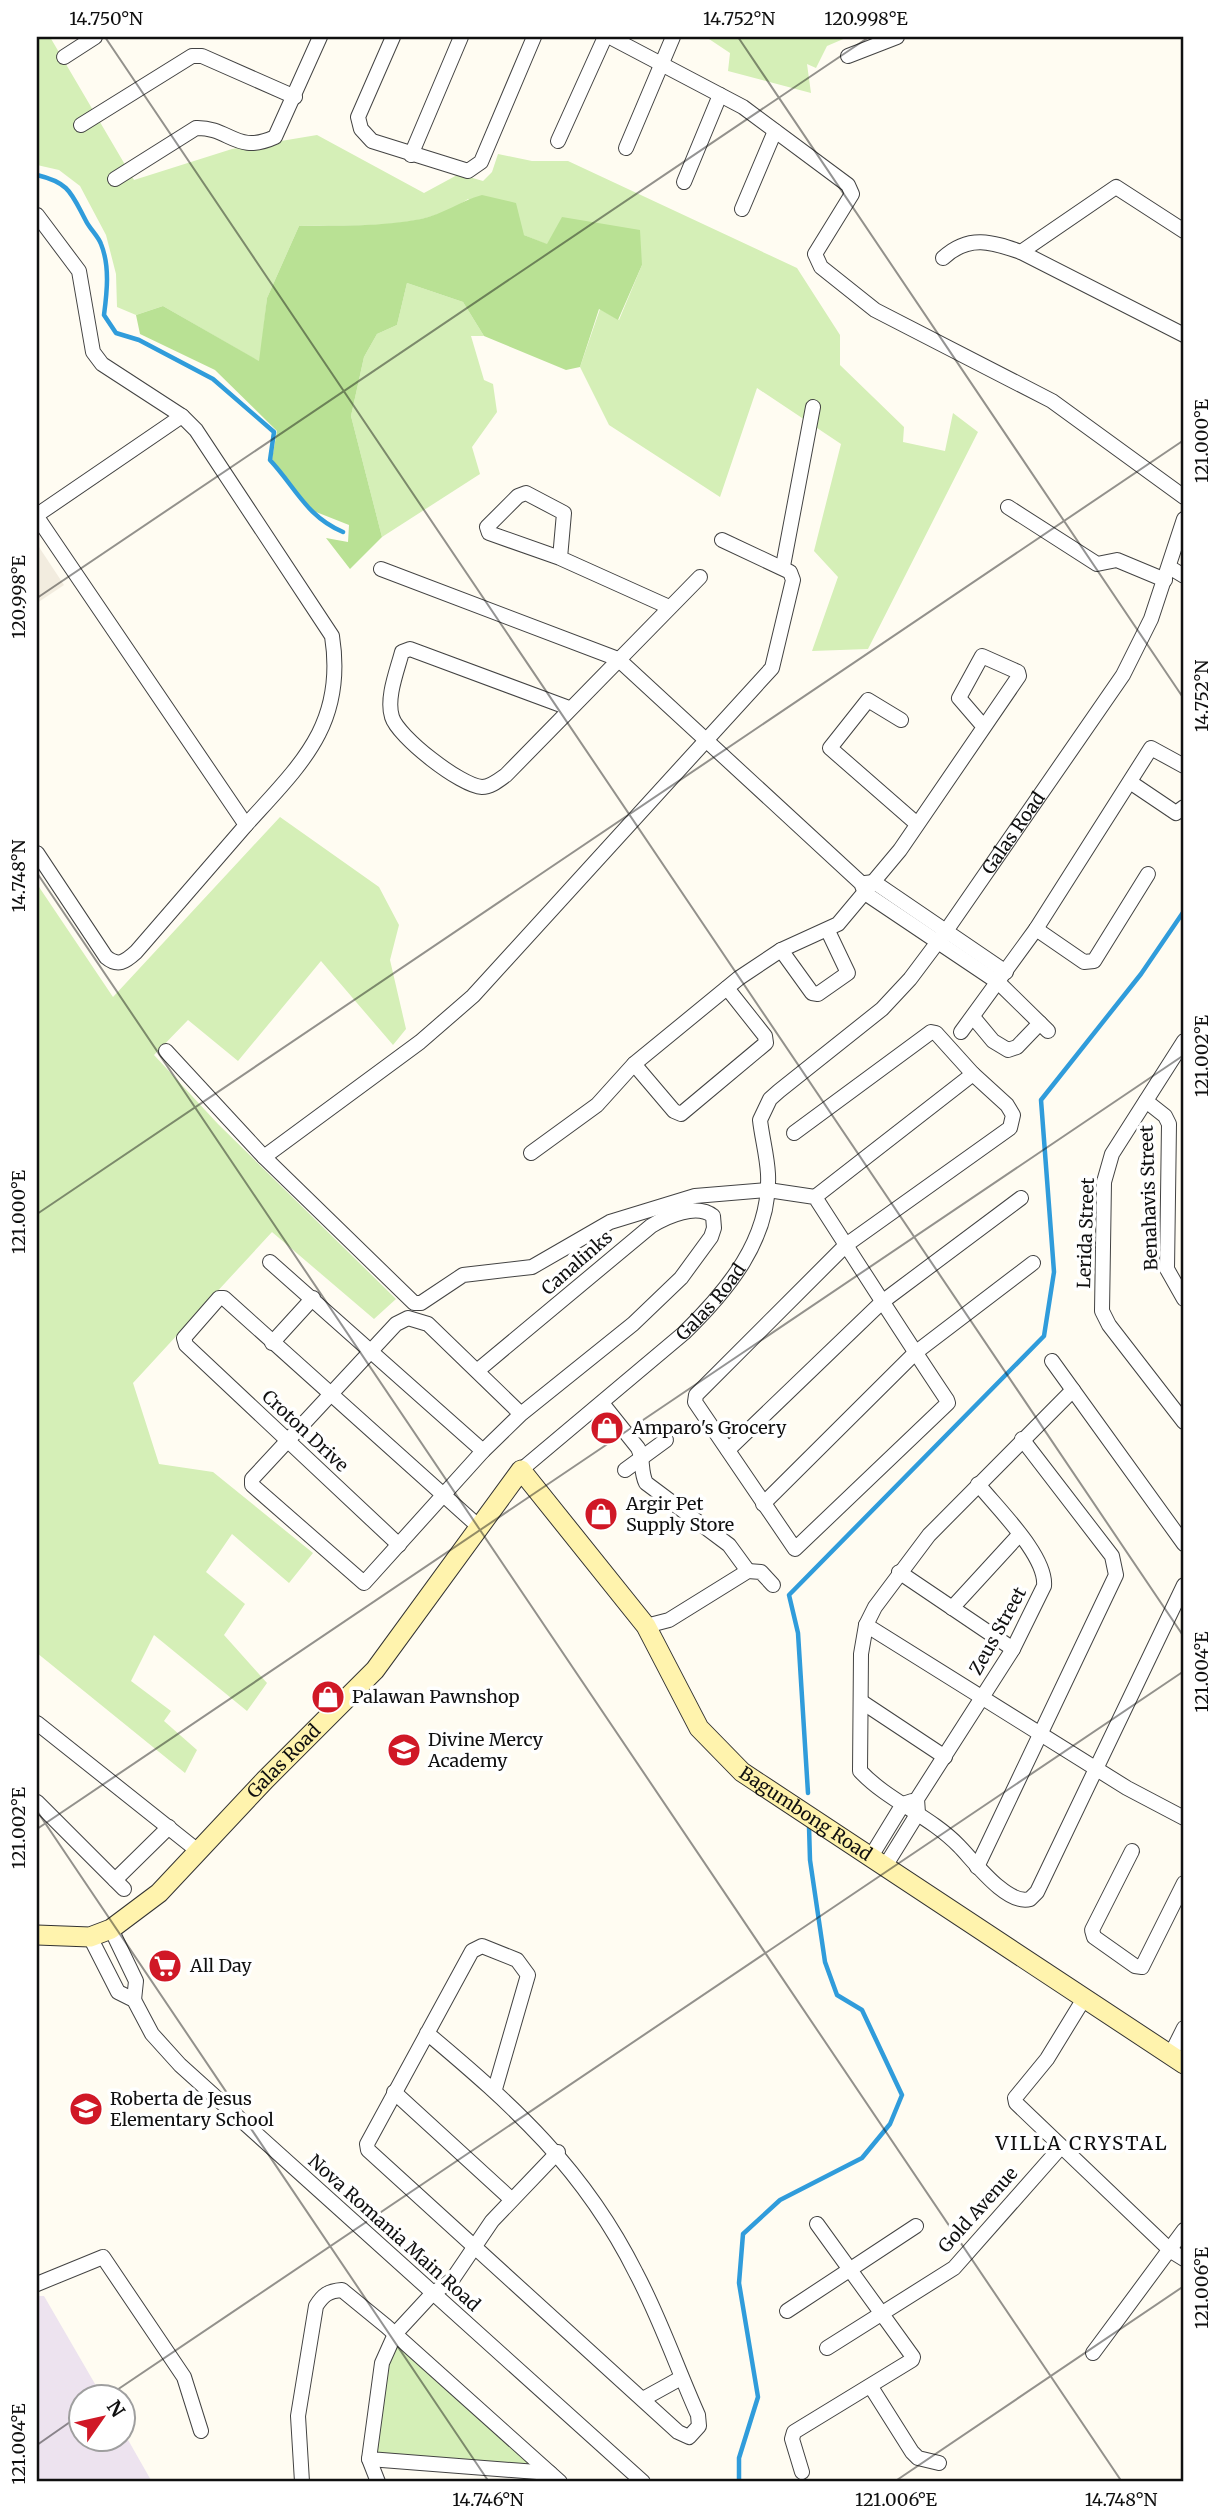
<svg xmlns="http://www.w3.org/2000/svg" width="1221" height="2519" viewBox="0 0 1221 2519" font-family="Merriweather,serif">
	<rect width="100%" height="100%" fill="#fffcf2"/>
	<!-- industrial -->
	<path fill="#ede3ef" d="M37 2296H44L102 2396H80V2438H122L123 2431 152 2482H37Z"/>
	<!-- green -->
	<g fill="#d5efb7">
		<path d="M37 37H50L134 180 232 149 317 135 424 193 459 174 483 181 492 172 498 154 532 161H568L797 268 840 335V365L904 427 903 442 945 451 953 413 978 432 868 649 812 651 838 577 814 551 841 444 757 388 720 497 609 425 580 367 600 309 619 320 642 265 548 245 524 235 468 199C423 232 353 224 299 226L267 298 260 362 163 306 136 315 117 307 116 274 106 235 80 186 59 170 37 165Z"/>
		<path d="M710 37H848L827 46 816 68 807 64 811 93 728 71 730 53 709 39Z"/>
		<path d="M407 283 463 302 484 336H471L484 380 493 384 497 412 472 447 480 474 382 537 351 416 364 357 377 334 397 325Z"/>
		<path d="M280 817 379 887 399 925 390 960 406 1029 393 1045 321 961 238 1061 188 1020 154 1055 218 1124 396 1299 374 1319 272 1232 133 1383 159 1464 213 1472 313 1553 289 1583 232 1534 206 1572 245 1604 224 1635 267 1683 247 1711 154 1635 131 1681 171 1711 164 1721 197 1750 185 1773 37 1653V884L113 997Z"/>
		<path d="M394 2340 530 2465 374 2452 372 2435Z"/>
	</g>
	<!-- forest -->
	<path fill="#b9e194" d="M482 195 516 203 524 235 547 244 562 217 640 230 642 265 618 320 599 309 580 367 566 370 484 336 463 302 407 283 397 325 377 334 364 357 351 416 382 537 350 569 326 538 348 542 349 525 311 510 272 459 277 431 215 370 140 334 136 315 163 306 259 361 267 298 299 226C338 225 382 227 421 219 444 214 460 201 482 195Z"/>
	<!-- plaza -->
	<path fill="#f2ecdf" d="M37 544 64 585 37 603Z"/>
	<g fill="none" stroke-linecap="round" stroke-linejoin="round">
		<!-- stream -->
		<g stroke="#309cdb" stroke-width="4.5">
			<path d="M37 175C70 183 71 193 86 221 90 229 98 236 101 244 110 266 107 292 104 315L116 333 139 340 213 379 274 432 270 460C296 488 306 516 343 532"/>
			<path d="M808 1793 798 1633 789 1595 1044 1336 1054 1272 1041 1100 1141 974 1184 911"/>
			<path d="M739 2482V2458L758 2397 739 2283 743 2234 780 2200 862 2158 890 2124 902 2095 862 2010 837 1995 825 1962 810 1860 809 1826"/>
		</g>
		<defs>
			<g id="minor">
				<path d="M393 37 358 117 361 129 372 141 468 171 481 162 534 37"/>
				<path d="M610 37 743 107 848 185 852 194 815 254 821 267 875 310 1052 401 1184 497"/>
				<path d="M848 56 897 37"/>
				<path d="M64 57 95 37"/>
				<path d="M81 125 192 56H202L295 97"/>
				<path d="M558 141 605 37"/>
				<path d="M626 148 673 37"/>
				<path d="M411 155 461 37"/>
				<path d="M115 179 196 128C230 127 236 155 275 137L320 37"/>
				<path d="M684 182 720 95"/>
				<path d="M742 209 775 131"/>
				<path d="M37 215 79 271 93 352 102 364 182 416 196 430 332 636C346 725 300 765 246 825L37 517"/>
				<path d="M1184 231 1116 187 1021 252 1184 335"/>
				<path d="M943 258C969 234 992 242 1021 252"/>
				<path d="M1008 507 1097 564 1117 560 1165 580"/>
				<path d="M37 515 182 416"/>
				<path d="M560 558 564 513 526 493 518 496 487 527 489 533 560 558 669 607"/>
				<path d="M783 566 813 407"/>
				<path d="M1169 567 1184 576"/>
				<path d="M381 569 618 659 861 883 865 893 999 983 1048 1031"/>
				<path d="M569 708 410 649 402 652C397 671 386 698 392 717 398 737 461 786 482 787 491 787 499 780 506 775L700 577"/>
				<path d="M901 720 868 700 830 748 917 824"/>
				<path d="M1130 782 1176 813 1184 807"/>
				<path d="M37 853 106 957C118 967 125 962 136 952L246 825"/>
				<path d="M865 883 874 882 1006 972"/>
				<path d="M1036 929 1084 962 1094 961 1148 874"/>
				<path d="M781 950 812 993 818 994 848 973 828 931"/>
				<path d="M973 1017 993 1041 1008 1050 1017 1047 1040 1023"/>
				<path d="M961 1032 1036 929 1151 748 1184 766"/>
				<path d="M1184 1041 1112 1154 1104 1182 1102 1311 1109 1325 1184 1422"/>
				<path d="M166 1051 264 1157 414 1303H421L463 1275 532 1267 610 1222 695 1196 768 1190 815 1197C859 1265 902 1333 947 1400L948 1403 795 1549 695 1402 696 1395 846 1245 1010 1128 1013 1115 1007 1105 973 1074"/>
				<path d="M634 1064 674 1111 681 1114 766 1043 765 1036 727 988"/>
				<path d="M1146 1101 1165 1116 1169 1124 1167 1269 1184 1299"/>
				<path d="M794 1133 931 1032 936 1033 973 1074 815 1197"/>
				<path d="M531 1153 597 1105 634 1064 739 978 781 950 838 924 900 850 1019 676 1018 672 982 656 959 698 984 727"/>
				<path d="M264 1157 420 1042 473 996 772 668 793 580 790 572 722 540"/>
				<path d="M270 1262 483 1451"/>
				<path d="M272 1343 313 1298"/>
				<path d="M1052 1361 1184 1544"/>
				<path d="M477 1371 651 1226C667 1216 697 1203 713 1216L714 1228 711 1237 681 1278 633 1324 521 1414 483 1451 364 1583 252 1485V1479L396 1324 408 1318 428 1324 521 1414"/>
				<path d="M1073 1390 929 1535 875 1607 866 1625 861 1654 860 1771C888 1801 930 1816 959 1846 973 1860 1007 1906 1030 1899L1037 1892 1184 1585"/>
				<path d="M602 1403 638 1448C644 1460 640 1471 646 1483L729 1545 748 1571"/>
				<path d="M728 1450 882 1302 1021 1198"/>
				<path id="s1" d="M521 1470 684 1333C727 1291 771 1239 768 1174 767 1155 762 1138 760 1120L770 1099 779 1091 882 1009 910 979 946 931 1123 675 1151 619 1184 519"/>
				<path d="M625 1470 666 1440"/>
				<path d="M763 1504 915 1353 1033 1263"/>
				<path d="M399 1545 186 1345 184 1338 219 1298H224L478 1526"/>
				<path d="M899 1572 1013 1649"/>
				<path d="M952 1608 1019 1535"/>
				<path d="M866 1625 1127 1788 1184 1818"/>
				<path d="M646 1626 669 1620 748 1571 761 1572 773 1585"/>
				<path d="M862 1702 945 1757"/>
				<path d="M37 1723 198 1851"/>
				<path d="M37 1802 124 1889"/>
				<path d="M1132 1851 1092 1930 1094 1937 1135 1966 1142 1967 1184 1883"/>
				<path d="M870 1858 903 1804 912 1801"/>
				<path d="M977 1867 1116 1575 1112 1556 1022 1439"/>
				<path d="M884 1868 918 1813 917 1799 1013 1649 1044 1586C1047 1556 997 1508 978 1484"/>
				<path d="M115 1880 169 1827"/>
				<path d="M111 1929 136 1981 134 2000"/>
				<path d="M90 1937 118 1992 134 2000 152 2034 180 2065 643 2482"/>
				<path d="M1085 1997 1047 2059 1015 2098 1016 2103 1171 2251 1184 2259"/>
				<path d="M427 2033C514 2106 584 2169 636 2273 660 2318 677 2368 698 2415L699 2426 689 2437 678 2432 368 2150 367 2144 472 1951 482 1946 517 1960 528 1975 495 2089"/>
				<path d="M1171 2054 1184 2028"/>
				<path d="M394 2092 511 2199"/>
				<path d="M37 2284 103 2257 184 2377 201 2431"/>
				<path d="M787 2311 916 2226"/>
				<path d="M827 2348 954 2268 1060 2148"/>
				<path d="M1093 2353 1184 2230"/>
				<path d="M871 2387 912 2452 918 2458 939 2463"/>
				<path d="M643 2399 681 2378"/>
				<path d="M369 2459 378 2482"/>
				<path d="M802 2472 792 2439 794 2432 912 2360 913 2357 817 2224"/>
				<path d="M550 2473 369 2459 382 2363 395 2334 432 2294 452 2280 492 2221 558 2152"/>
				<path d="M302 2482 298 2416 316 2306C323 2295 328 2291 342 2290L386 2326 560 2482"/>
			</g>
			<g id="secondary">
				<path id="s2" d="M37 1935 90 1937 111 1929 159 1893 265 1780 375 1670 521 1470 646 1626 699 1728 742 1772 1184 2064"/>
			</g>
		</defs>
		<!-- minor casing -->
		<use href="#minor" stroke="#434343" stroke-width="16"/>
		<!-- secondary casing -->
		<use href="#secondary" stroke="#323232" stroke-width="21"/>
		<!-- minor -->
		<use href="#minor" stroke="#fff" stroke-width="14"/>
		<!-- secondary -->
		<use href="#secondary" stroke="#fff3ad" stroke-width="19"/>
	</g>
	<!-- ticks -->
	<path fill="none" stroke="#101010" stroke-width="2" stroke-opacity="0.45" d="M105 37 1184 1637M738 37 1184 699M37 598 869 37M37 873 1122 2482M37 1214 1184 440M37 1811 489 2482M37 1829 1184 1055M108 2396 1184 1671M37 2445 80 2415M894 2482 1184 2286"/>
	<!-- icons -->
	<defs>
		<symbol id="shop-disc" viewBox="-11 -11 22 22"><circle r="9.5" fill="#d01826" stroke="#fff"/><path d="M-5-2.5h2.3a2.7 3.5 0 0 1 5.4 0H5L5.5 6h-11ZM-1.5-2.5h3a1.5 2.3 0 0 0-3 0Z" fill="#fff"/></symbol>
		<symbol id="school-disc" viewBox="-11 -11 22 22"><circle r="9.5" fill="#d01826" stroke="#fff"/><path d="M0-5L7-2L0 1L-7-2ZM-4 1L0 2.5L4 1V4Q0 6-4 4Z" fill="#fff"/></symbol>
		<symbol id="supermarket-disc" viewBox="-11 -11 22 22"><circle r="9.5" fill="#d01826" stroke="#fff"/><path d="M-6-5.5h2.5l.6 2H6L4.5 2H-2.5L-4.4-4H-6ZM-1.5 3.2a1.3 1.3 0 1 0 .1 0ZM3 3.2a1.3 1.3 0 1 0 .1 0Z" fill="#fff"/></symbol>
	</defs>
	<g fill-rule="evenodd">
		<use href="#shop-disc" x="588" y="1409" width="38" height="38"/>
		<use href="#shop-disc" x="582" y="1495" width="38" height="38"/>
		<use href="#shop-disc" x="309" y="1678" width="38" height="38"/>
		<use href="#school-disc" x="385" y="1731" width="38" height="38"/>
		<use href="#supermarket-disc" x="146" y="1947" width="38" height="38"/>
		<use href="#school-disc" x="67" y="2090" width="38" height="38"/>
	</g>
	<g text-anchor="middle" stroke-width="7" stroke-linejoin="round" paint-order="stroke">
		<!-- street labels -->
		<g font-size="18" fill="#101010" stroke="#fff">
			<text dy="6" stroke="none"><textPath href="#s1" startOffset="840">Galas Road</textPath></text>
			<text transform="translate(1149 1198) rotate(-92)" y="6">Benahavis Street</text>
			<text transform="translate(1086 1233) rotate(-88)" y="6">Lerida Street</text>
			<text transform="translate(577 1263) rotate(-41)" y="6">Canalinks</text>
			<text dy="6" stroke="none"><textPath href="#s1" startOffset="254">Galas Road</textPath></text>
			<text transform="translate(305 1431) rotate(43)" y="6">Croton Drive</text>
			<text transform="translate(998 1631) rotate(-61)" y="6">Zeus Street</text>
			<text dy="6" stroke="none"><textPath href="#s2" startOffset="317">Galas Road</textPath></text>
			<text dy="6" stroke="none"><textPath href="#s2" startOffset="1146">Bagumbong Road</textPath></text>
			<text transform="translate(978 2210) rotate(-48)" y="6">Gold Avenue</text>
			<text transform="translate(394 2233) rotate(42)" y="6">Nova Romania Main Road</text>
		</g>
		<!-- poi labels -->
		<g font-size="18" fill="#101010" stroke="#fff" text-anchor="start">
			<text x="632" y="1434">Amparo's Grocery</text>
			<text x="626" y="1510">Argir Pet<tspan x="626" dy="21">Supply Store</tspan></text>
			<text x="352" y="1703">Palawan Pawnshop</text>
			<text x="428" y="1746">Divine Mercy<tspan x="428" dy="21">Academy</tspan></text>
			<text x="190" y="1972">All Day</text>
			<text x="110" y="2105">Roberta de Jesus<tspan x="110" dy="21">Elementary School</tspan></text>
		</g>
		<!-- neighbourhood labels -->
		<g font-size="19" letter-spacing="2" fill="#101010" stroke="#fff">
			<text x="1082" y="2150">VILLA CRYSTAL</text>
		</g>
	</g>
	<!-- border -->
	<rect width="1221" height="2519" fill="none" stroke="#ffffff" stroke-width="77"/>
	<!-- north arrow -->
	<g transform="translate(102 2418) rotate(56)"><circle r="33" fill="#ffffff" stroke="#9f9f9f" stroke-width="2"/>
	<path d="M0-5L12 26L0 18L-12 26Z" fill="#d01826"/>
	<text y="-10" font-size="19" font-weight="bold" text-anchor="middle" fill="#101010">N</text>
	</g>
	<rect x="38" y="38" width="1144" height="2442" fill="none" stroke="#101010" stroke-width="2.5"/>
	<g font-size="18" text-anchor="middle" fill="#101010">
		<text x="106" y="25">14.750°N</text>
		<text x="739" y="25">14.752°N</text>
		<text x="866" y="25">120.998°E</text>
		<text transform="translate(1202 441) rotate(-90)" y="6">121.000°E</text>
		<text transform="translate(19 597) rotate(-90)" y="6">120.998°E</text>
		<text transform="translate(1202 696) rotate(-90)" y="6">14.752°N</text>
		<text transform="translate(19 876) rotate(-90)" y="6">14.748°N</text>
		<text transform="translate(1202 1056) rotate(-90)" y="6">121.002°E</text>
		<text transform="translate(19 1212) rotate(-90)" y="6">121.000°E</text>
		<text transform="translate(1202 1672) rotate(-90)" y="6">121.004°E</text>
		<text transform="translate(19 1828) rotate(-90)" y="6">121.002°E</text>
		<text transform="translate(1202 2288) rotate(-90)" y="6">121.006°E</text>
		<text transform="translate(19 2444) rotate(-90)" y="6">121.004°E</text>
		<text x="488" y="2506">14.746°N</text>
		<text x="896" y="2506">121.006°E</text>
		<text x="1121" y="2506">14.748°N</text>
	</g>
</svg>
